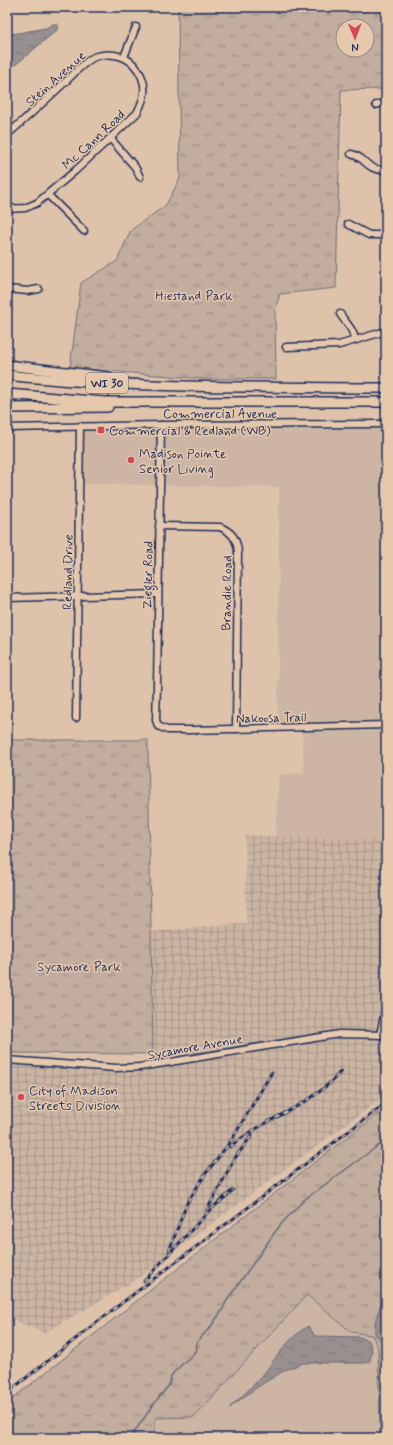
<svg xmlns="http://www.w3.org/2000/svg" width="393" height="1445" viewBox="0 0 393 1445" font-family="Mynerve,sans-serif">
	<defs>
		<pattern id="industrial-grid" width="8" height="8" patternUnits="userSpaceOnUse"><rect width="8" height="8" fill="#ccb5a3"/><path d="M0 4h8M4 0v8" fill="none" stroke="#a59488"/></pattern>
		<pattern id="park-tufts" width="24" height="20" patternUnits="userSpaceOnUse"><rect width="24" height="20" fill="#c2ad9e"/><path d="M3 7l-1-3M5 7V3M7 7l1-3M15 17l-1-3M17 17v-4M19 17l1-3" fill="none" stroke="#9d8d84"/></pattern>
		<pattern id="water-ripples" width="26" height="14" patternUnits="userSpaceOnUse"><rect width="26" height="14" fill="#988f8f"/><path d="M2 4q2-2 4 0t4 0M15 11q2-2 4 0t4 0" fill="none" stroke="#7b7578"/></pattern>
	</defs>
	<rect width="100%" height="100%" fill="#dec3aa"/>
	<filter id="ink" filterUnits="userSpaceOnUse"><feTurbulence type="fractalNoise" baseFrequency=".025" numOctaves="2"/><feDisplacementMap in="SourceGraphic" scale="8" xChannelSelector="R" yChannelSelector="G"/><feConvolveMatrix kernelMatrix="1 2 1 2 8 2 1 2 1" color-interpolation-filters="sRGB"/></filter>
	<g filter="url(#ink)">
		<!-- built -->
		<g fill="#ccb5a3">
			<path d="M386 424V839L275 838 279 775 304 773 302 727 278 728 279 487 79 484 80 426Z"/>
			<path d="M307 1295 351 1332 372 1335 378 1347 380 1438H155V1418L194 1417Z"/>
		</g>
		<!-- industrial -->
		<path fill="url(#industrial-grid)" d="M245 836 386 839V1095L134 1281 44 1333 7 1317V1060L116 1068 156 1064 153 1054 151 932 246 923Z"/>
		<!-- park -->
		<g fill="url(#park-tufts)" stroke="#6e6e7e" fill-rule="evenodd">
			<path d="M178 7H386V89L341 90 336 288 280 294 275 310 276 379H205L70 368 81 283 117 261 131 230 166 205 180 178ZM343 26H367V50H343Z"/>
			<path d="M7 740H148L153 1054 7 1053Z"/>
			<path d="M386 1107V1438H380L378 1347 372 1335 351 1332 307 1295 194 1417 155 1418V1438H7V1403L204 1248Z"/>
		</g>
		<!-- water -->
		<g fill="url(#water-ripples)" stroke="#66697b">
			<path d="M53 24H57L59 27 57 30 7 72V35L46 28Z"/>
			<path d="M386 1296V1355L381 1341 375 1333V1323L380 1306Z"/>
			<path d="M308 1326 315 1336 360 1337 369 1341 372 1350 370 1361 365 1363H303L285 1370 256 1388 229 1408C240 1398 252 1387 262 1376 277 1357 287 1339 308 1326Z"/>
		</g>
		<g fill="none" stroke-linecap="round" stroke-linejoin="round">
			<!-- stream -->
			<path stroke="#66697b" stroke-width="1.5" d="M130 1438 156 1401 169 1385 171 1376 175 1371 194 1353 197 1348V1342L200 1338 210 1328 223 1309 226 1302 275 1232 283 1222 304 1200 386 1140"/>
			<defs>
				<g id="minor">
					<path d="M124 57 136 27"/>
					<path d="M376 105 386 102"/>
					<path d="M7 135C26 118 45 101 64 83 73 75 86 59 97 56 113 52 129 56 138 70 148 85 145 98 137 113L75 171 37 203 25 208 7 209"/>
					<path d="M110 138 135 167 140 177"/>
					<path d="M351 154C368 158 364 170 386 170"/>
					<path d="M48 195 84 231"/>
					<path d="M348 224 369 235H386"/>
					<path d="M7 289 28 291 39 289"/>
					<path d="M340 314C346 323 354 330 355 340"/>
					<path d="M286 347 339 345 386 331"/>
					<path d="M161 425 157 687 156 720 158 726 167 730H192L386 725"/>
					<path d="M7 428 161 425 386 424"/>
					<path d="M159 526 220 527C232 532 237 539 238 552L236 729"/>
					<path d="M7 598 158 594"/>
					<path d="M76 718 80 426"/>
					<path d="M380 1035 386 1007"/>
					<path d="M7 1060 116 1068 140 1067 339 1034 386 1035"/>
				</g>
				<g id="highway">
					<path d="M7 365 108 377"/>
					<path d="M7 375C133 389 260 387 386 388"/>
					<path d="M7 394 105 402H386"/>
					<path d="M7 408 108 407"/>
				</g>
			</defs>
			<!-- minor casing -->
			<use href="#minor" stroke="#1b2f5e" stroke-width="9"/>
			<!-- highway casing -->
			<use href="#highway" stroke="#1b2f5e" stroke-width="12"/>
			<!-- minor -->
			<use href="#minor" stroke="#e6c9ad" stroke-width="6"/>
			<!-- highway -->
			<use href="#highway" stroke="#e6c9ad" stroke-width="9"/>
			<defs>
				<g id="rail">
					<path d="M230 1147C265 1117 311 1108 341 1071"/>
					<path d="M207 1210 235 1158 252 1135"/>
					<path d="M169 1251 187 1203 206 1173 231 1141 272 1072"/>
					<path d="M144 1281 209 1211 233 1190"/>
					<path d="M7 1393 106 1315 386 1103"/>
				</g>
			</defs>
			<!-- rail casing -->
			<use href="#rail" stroke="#1b2f5e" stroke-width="3"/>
			<!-- rail -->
			<use href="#rail" stroke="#e6c9ad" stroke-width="1.5" stroke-dasharray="4.5" stroke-linecap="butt"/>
		</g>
	</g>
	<!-- markers -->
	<g fill="#d1495b" stroke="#e6c9ad" stroke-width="1.5">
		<rect x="97" y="426" width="8" height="8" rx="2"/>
		<circle cx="131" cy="460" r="4"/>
		<circle cx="21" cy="1097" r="4"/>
	</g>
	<g text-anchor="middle" stroke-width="3" stroke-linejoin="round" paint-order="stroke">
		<!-- shield labels -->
		<rect fill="#e6c9ad" stroke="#585d76" stroke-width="1" x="86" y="373" width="42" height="20" rx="3"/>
		<g font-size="12" font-weight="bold" fill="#1b2f5e">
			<text x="107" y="387">WI 30</text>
		</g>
		<!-- street labels -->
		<g font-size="13" fill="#1b2f5e" stroke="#e6c9ad">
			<text transform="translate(55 78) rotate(-42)" y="5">Stein Avenue</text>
			<text transform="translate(93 139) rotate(-43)" y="5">Mc Cann Road</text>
			<text x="220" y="418">Commercial Avenue</text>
			<text transform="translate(67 572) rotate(-89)" y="5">Redland Drive</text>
			<text transform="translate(147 575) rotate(-89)" y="5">Ziegler Road</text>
			<text transform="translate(226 593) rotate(-89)" y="5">Brandie Road</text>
			<text transform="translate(271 717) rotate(-1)" y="5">Nakoosa Trail</text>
			<text transform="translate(195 1046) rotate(-10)" y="5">Sycamore Avenue</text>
		</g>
		<!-- park labels -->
		<g font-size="13" fill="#2c3c64" stroke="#e6c9ad">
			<text x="194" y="300">Hiestand Park</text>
			<text x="79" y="971">Sycamore Park</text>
		</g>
		<!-- poi labels -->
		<g font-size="13" fill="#1b2f5e" stroke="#e6c9ad" text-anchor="start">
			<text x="109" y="435">Commercial &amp; Redland (WB)</text>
			<text x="139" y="458">Madison Pointe<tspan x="139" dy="15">Senior Living</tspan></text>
			<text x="29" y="1095">City of Madison<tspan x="29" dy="15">Streets Division</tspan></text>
		</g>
	</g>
	<!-- margin -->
	<rect width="393" height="1445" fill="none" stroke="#e6c9ad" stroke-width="24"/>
	<rect x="12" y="12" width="369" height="1421" fill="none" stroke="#1b2f5e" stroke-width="1.5" filter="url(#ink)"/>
	<!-- north arrow -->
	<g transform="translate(355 38) rotate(179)"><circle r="19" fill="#e6c9ad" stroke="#958b8d"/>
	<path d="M0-3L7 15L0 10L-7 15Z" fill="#d1495b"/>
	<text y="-6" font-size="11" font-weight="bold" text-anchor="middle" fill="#1b2f5e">N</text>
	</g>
</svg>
